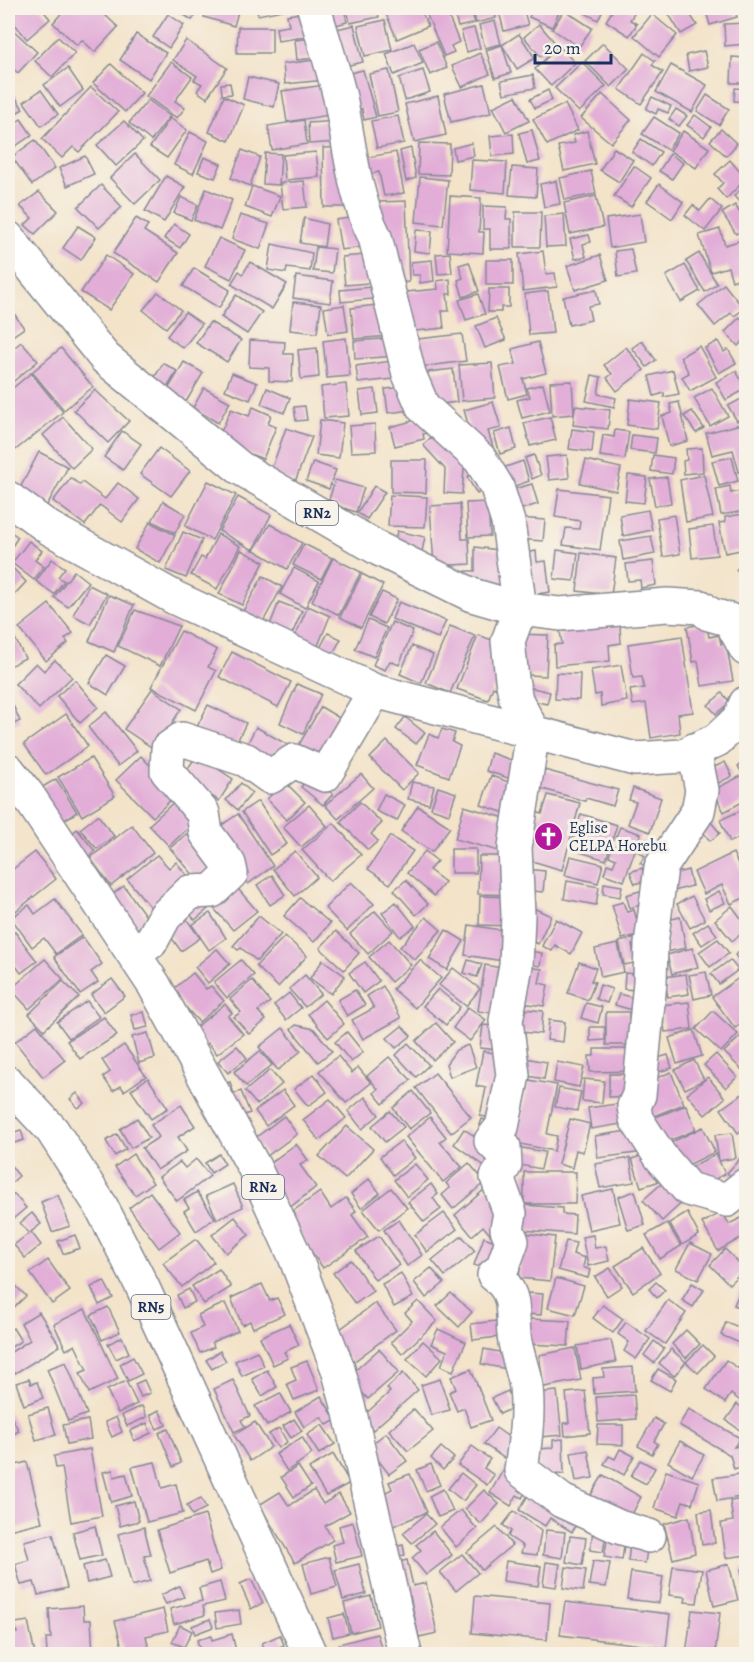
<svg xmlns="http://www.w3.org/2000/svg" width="754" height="1662" viewBox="0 0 754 1662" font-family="Alegreya,serif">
	<rect width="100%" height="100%" fill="#f7f3e8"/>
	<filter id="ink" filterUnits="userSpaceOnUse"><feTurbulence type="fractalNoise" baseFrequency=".0167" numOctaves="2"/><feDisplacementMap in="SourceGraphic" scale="12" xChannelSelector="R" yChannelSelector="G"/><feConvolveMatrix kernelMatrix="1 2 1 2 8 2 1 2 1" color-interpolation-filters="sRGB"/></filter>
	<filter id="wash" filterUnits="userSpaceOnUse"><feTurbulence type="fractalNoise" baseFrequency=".008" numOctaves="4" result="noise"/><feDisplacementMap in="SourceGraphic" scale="24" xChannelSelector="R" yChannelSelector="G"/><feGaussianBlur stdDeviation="1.35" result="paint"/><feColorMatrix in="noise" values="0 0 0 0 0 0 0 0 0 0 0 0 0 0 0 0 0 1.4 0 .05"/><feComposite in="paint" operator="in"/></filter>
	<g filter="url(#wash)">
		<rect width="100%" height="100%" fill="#f3e3c9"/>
		<g id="blocks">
			<!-- building -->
			<g fill="#e2aed8">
				<path d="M8 8H41L50 19 27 39 8 16Z"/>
				<path d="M66 8H113L106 16 118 27 95 52 82 40 77 45 53 23Z"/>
				<path d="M173 8H201L192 20Z"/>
				<path d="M207 8H239L234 26 204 17Z"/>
				<path d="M256 8H288V9L258 15Z"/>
				<path d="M317 8H344L347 22 325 28Z"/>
				<path d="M347 8H377L379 17 350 23Z"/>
				<path d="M401 8H420L428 26 397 39 386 14Z"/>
				<path d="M424 8H445L459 42 451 46 454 52 444 56Z"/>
				<path d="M453 8H470L475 23 458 27Z"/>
				<path d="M473 8H494L496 18 476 23Z"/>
				<path d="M498 8H523L528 25 504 31Z"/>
				<path d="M533 8H561L552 27 529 17Z"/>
				<path d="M582 8H604L598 20 581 11Z"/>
				<path d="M614 8H627L635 12 630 20 637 24 629 36 606 21Z"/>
				<path d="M665 8H686L697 25 681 34Z"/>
				<path d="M705 8H734L737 17 710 25Z"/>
				<path d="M564 10 592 28 579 47 552 29Z"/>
				<path d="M314 11 318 35 278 41 276 28 289 26 287 15Z"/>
				<path d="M168 14 184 25 169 48 153 37Z"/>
				<path d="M652 14 677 35 659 57 634 36Z"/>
				<path d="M385 20 392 50 365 56 358 26Z"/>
				<path d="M495 21 501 44 485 48 479 25Z"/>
				<path d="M746 23V44L725 46 724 24Z"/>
				<path d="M539 24 556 44 541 57 524 37Z"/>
				<path d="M354 25 363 62 336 68 328 31Z"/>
				<path d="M238 27H272V53H237Z"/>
				<path d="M474 28 480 48 467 52 461 31Z"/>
				<path d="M12 29 37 52 18 73 8 64V34Z"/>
				<path d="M136 34 166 53 149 79 120 60Z"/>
				<path d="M519 34 535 58 517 69 502 45Z"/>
				<path d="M58 37 75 53 52 77 35 61Z"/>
				<path d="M321 37 324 57 297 60 295 40Z"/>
				<path d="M186 40 227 68 207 98 197 91 202 84 194 80 197 76 173 60Z"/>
				<path d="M436 42 447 68 430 75 419 49Z"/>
				<path d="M414 43 423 63 394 75 386 54Z"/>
				<path d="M603 43 629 69 611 87 585 61Z"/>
				<path d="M502 45 511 73 495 78 486 50Z"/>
				<path d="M559 46 575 63 551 86 535 69Z"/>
				<path d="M704 51 708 67 689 71 686 55Z"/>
				<path d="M480 53 490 74 462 87 452 66Z"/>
				<path d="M644 53 655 61 652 65 663 72 641 104 619 89Z"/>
				<path d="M732 57 746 58V83H731Z"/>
				<path d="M323 59 326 80 285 84 283 64Z"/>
				<path d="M171 62 192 77 175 101 185 108 177 118 146 96Z"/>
				<path d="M582 62 606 86 579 112 555 88Z"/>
				<path d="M111 64 142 93 125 112 93 83Z"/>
				<path d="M671 65 707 85 692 112 656 92Z"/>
				<path d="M68 68 83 90 60 107 44 85Z"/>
				<path d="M363 70 376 117 364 120 362 109 346 112 337 76Z"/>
				<path d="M389 70 398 112 378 116 369 74Z"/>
				<path d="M423 70 430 92 405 100 399 78Z"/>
				<path d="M533 75 535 88 504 94 501 81Z"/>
				<path d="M248 77 279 84 274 107 243 99Z"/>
				<path d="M230 83 232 94 222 95 221 84Z"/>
				<path d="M484 84 491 113 451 122 444 94Z"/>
				<path d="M325 85 329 115 287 122 282 91Z"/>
				<path d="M91 87 118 112 79 152 73 147 62 158 42 139Z"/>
				<path d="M735 88 746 89V102L734 101Z"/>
				<path d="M11 90 23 109 8 118V93Z"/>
				<path d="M41 90 58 114 41 126 24 102Z"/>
				<path d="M548 90 552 100 535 108 530 99Z"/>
				<path d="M602 94 631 120 611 143 581 118Z"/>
				<path d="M707 95 729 109 719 125 697 111Z"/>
				<path d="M224 96 244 105 229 141 209 132Z"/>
				<path d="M438 96 446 135 414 142 405 104Z"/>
				<path d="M516 96 529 121 506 132 493 107Z"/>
				<path d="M652 97 671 106 668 113 658 109 656 114 646 109Z"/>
				<path d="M148 100 170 116 151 141 129 123Z"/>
				<path d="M565 104 578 130 547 145 533 119Z"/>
				<path d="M676 109 687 116 679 126 669 119Z"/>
				<path d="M695 115 711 127 704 137 687 125Z"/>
				<path d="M398 116 404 143 377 148 371 121Z"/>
				<path d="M654 117 679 133 668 150 642 134Z"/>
				<path d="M170 118 187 130 167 158 150 147Z"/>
				<path d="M21 119 32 135 8 151V128Z"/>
				<path d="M304 120 307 144 272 150 268 126Z"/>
				<path d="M124 121 143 141 116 166 97 145Z"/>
				<path d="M338 121 339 142 309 144 308 123Z"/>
				<path d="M721 129 737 144 726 156 710 141Z"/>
				<path d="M532 130 540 161 527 164 519 133Z"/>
				<path d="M587 131 595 164 564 171 558 146 575 143 573 135Z"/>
				<path d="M683 131 709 148 696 168 670 151Z"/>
				<path d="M190 132 208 141 193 174 174 165Z"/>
				<path d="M513 134 514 154 492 156 490 136Z"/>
				<path d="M641 139 661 152 652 166 632 152Z"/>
				<path d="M35 140 55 168 32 185 12 157Z"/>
				<path d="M419 143 450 144 449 175 418 174Z"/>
				<path d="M472 143 474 156 455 160 453 148Z"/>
				<path d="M347 147 353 207H324L323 148Z"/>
				<path d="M411 148 416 178 406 181 400 151Z"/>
				<path d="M614 148 633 160 619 182 600 170Z"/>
				<path d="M242 150 260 157 250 186 231 178Z"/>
				<path d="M316 152 319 177 285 180 283 155Z"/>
				<path d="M396 152 404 193 384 196 379 172 370 174 368 157Z"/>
				<path d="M265 153 281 154 279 185 263 184Z"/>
				<path d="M135 154 160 180 135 204 110 178Z"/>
				<path d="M670 154 683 163 672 179 659 171Z"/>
				<path d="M85 156 94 174 67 186 59 168Z"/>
				<path d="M204 157 221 164 215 178 198 172Z"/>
				<path d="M472 160 507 162 505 193 470 190Z"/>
				<path d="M730 160 746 179 726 199 717 189 723 183 715 174Z"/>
				<path d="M634 166 651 178 631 207 614 196Z"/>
				<path d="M512 167 538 169 536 197 509 195Z"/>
				<path d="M591 171 596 194 565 200 560 178Z"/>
				<path d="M166 176 185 187 164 222 145 211Z"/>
				<path d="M420 177 448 180 443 225 416 222Z"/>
				<path d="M304 181 307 207 283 209 280 183Z"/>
				<path d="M556 181 560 204 544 207 540 184Z"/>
				<path d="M659 184 683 202 672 219 647 201Z"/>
				<path d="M101 185 122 207 99 228 78 207Z"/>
				<path d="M746 185V210L734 196Z"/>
				<path d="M252 186 280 196 272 217 245 207Z"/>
				<path d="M206 189 232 200 220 230 194 220Z"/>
				<path d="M39 192 58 211 35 234 25 225 32 218 20 206Z"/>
				<path d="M450 196 481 198 479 232H484L483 253 447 251Z"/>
				<path d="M596 196 603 227 570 234 564 203Z"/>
				<path d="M181 197 198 205 191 220 174 213Z"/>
				<path d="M710 199 722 209 705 231 685 215 693 205 700 211Z"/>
				<path d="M406 201 409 282 391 283 378 202Z"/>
				<path d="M735 205 746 222V227L736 234 722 213Z"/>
				<path d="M483 206 507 207 506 219H511V249H490V229H483Z"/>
				<path d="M515 212H541L540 247H515Z"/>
				<path d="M564 214 566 246 546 247 544 216Z"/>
				<path d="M640 214 644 242 610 248 606 219Z"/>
				<path d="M240 215 269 224 260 249 232 239Z"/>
				<path d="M356 217 370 246 341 250 336 220Z"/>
				<path d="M136 218 148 225 144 231 178 253 159 282 113 253Z"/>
				<path d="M304 218 327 224 324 247 300 243Z"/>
				<path d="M174 224 189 234 180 248 164 238Z"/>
				<path d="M78 226 96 237 81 260 63 248Z"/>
				<path d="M720 229 725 245 745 239 746 276 732 281 728 267 711 272 699 235Z"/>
				<path d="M416 230 432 231 430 253 414 251Z"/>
				<path d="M589 235 591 242 583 244 586 257 575 259 570 239Z"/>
				<path d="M219 238 245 250 231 279 205 266Z"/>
				<path d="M272 244 312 253 310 271 287 268 286 273 268 270Z"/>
				<path d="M316 247 335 249 332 273 313 271Z"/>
				<path d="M631 249 636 274 618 277 615 251Z"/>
				<path d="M543 251 546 274 555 273 557 287 523 291 519 254Z"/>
				<path d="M450 253 452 273 438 274 436 254Z"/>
				<path d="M699 253 717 284 705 292 686 261Z"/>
				<path d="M377 254 380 282 345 285 342 257Z"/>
				<path d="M106 255 134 274 109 310 81 292Z"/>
				<path d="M600 255 608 280 575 290 567 266Z"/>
				<path d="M432 260 434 281 420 283V275H412L411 262Z"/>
				<rect x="486" y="260" width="27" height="25"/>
				<path d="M250 262 287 284 272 309 231 284 239 271 243 274Z"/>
				<path d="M469 262 479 291 463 297 458 280 463 278 459 265Z"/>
				<path d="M685 265 700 291 681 302 666 276Z"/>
				<path d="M194 268 230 290 219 308 183 286Z"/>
				<path d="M296 276 333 281 330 303 293 298Z"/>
				<path d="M450 279 451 294H447L449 311H442L444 328 406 332 395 293 438 289 437 281Z"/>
				<path d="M724 284 744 309 734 316 731 313 715 326 698 305Z"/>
				<path d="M382 286 383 298 341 302 340 290Z"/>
				<path d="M489 289H509V307H501V312H488Z"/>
				<path d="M596 290 599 304 588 306 591 320 569 325 563 297Z"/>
				<path d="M548 291 553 333 529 335 525 294Z"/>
				<path d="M158 292 181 310 166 328 143 310Z"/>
				<path d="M478 294 485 314 466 320 459 300Z"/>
				<path d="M236 295 262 312 247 334 221 317Z"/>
				<path d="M293 302 321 305 317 333 290 330Z"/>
				<path d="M386 304 389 336 354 339 351 308Z"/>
				<path d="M8 305 24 328 8 339Z"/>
				<path d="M344 305 348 331 328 334 324 308Z"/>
				<path d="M185 312 202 324 183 348 167 336Z"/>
				<path d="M740 317 746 324V338L738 346 725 332Z"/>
				<path d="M496 318 506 340 485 348 476 326Z"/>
				<path d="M210 322 241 340 227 362 196 343Z"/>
				<path d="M462 334 466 361 413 368 409 340Z"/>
				<path d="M346 338 350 376 327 378 323 341Z"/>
				<path d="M395 338 397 356 355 359 354 341Z"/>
				<path d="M250 340 285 342 284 354H293L292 382 269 381V368L249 367Z"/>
				<path d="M642 341 656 360 647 367 632 348Z"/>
				<path d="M718 341 724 352 728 349 736 363 719 373 705 348Z"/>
				<path d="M21 342 38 361 9 385 8 353Z"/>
				<path d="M538 342 546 373 523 379 527 394 508 399 500 367 516 364 512 349Z"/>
				<path d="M699 346 716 377 690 391 682 377 689 373 680 357Z"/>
				<path d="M626 347 644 370 617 391 607 378 612 374 604 365Z"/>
				<path d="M61 348 93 387 64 410 32 372Z"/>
				<path d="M317 348 319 377 301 379 298 350Z"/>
				<path d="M399 360 402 378 358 383 356 366Z"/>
				<path d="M184 362 203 373 183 407 164 396Z"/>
				<path d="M163 363 177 371 166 390 152 382Z"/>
				<path d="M492 363 495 398 462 401 459 365Z"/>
				<path d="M453 369 457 402 425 406 428 372Z"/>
				<path d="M673 370 679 394 664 397V393L654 396 649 376Z"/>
				<path d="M736 371 746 389 726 400 716 382Z"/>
				<path d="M31 373 63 412 8 456V392Z"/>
				<path d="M232 373 257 383 250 400 225 390Z"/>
				<path d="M592 375 601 377 598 394 616 398 614 407 586 401Z"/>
				<path d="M572 381 574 414 552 416 550 382Z"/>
				<path d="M346 384 349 416 324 418 321 387Z"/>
				<path d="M543 384 550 411 522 418 517 400 530 397 527 388Z"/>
				<path d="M409 387 411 410 388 413 385 389Z"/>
				<path d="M204 388 230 402 218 423 193 408Z"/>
				<path d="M267 388 290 398 284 413 261 404Z"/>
				<path d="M712 388 728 416 710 426 694 398Z"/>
				<path d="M375 389 378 413 362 415 359 391Z"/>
				<path d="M95 390 129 421 108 443 74 410Z"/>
				<path d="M743 398 746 406V416L737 421 728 406Z"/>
				<path d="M630 399 661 403 657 429 627 425Z"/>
				<path d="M493 402 501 428 488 431 493 447 476 452 464 410Z"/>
				<path d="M679 402 688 441 669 446 662 416 672 413 670 404Z"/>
				<path d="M305 406 307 420 296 421 294 407Z"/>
				<path d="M575 406 610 410 608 429 573 425Z"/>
				<path d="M253 407 271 415 268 424 276 427 263 459 217 441 231 409 249 416Z"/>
				<path d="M692 411 704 428 696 433 684 416Z"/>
				<path d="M63 417 92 449 72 468 43 435Z"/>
				<path d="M427 417 430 432 423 434 424 439 395 446 390 427Z"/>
				<path d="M550 417 556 440 530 446 524 423Z"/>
				<path d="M320 420 343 423 339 458 316 455Z"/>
				<path d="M375 424 376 451 351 452 349 426Z"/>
				<path d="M741 424 746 441V470L739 472 733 450 712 455 706 433Z"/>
				<path d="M286 428 312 437 295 482 270 473Z"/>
				<path d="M511 428 516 449 500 454 494 433Z"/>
				<path d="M572 429 594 432 592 452 569 449Z"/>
				<path d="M439 430 465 457 462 494 444 493 445 469 423 445Z"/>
				<path d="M615 430 629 432 625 459 600 456 603 435 614 437Z"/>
				<path d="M122 431 141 444 123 470 104 457Z"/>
				<path d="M632 435 657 438 655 453 630 450Z"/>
				<path d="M159 448 190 471 171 496 140 474Z"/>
				<path d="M702 448 703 472 684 474 683 461 687 460 686 449Z"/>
				<path d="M39 452 68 467 46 507 18 492Z"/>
				<path d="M534 455 541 475 532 479 525 458Z"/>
				<path d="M567 455 569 478 549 480 546 457Z"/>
				<path d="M653 455 674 458 672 474 651 471Z"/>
				<path d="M732 457 738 481 719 486 712 461Z"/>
				<path d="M391 460H427L426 493 391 492Z"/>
				<path d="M586 460 621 468 616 491 580 483Z"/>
				<path d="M523 461 529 481 501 491 494 471Z"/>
				<path d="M313 462 336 470 329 489 306 481Z"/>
				<path d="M477 471 488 487 477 494 467 477Z"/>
				<path d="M628 475 647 477 644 503 625 501Z"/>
				<path d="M704 475 713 517 686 522 680 480Z"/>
				<path d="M667 477 671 503 655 506 650 479Z"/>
				<path d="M71 478 80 485 82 482 105 499 118 483 139 499 122 522 100 505 85 525 53 501Z"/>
				<path d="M335 480 364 488 356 512 328 503Z"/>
				<path d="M208 481 236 495 212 540 185 526Z"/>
				<path d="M532 484 538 504 509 513 503 492Z"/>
				<path d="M374 486 385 492 367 519 357 513Z"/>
				<path d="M730 486 731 493 740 491 744 511 721 515 716 489Z"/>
				<path d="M559 489 608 495 600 550 563 545 566 528 579 529 580 521 555 517Z"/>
				<path d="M390 495 427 497 425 527 388 526Z"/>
				<path d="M238 497 271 515 253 550 219 531Z"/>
				<path d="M163 501 185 514 175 533 152 521Z"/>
				<path d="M488 502 490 536 468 537 466 503Z"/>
				<path d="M460 504 462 539H469L470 564 434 566 430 506Z"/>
				<path d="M648 510 652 530 623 536 620 515Z"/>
				<path d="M743 514 746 549 725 553 719 523 725 522V517Z"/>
				<path d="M674 515 680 554 663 557 657 518Z"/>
				<path d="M518 518 545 520 543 541 516 539Z"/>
				<path d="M150 522 175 535 160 563 135 549Z"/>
				<path d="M270 524 302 543 287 569 254 550Z"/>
				<path d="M713 526 717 555 692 558 689 529Z"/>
				<path d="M8 530 18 537 8 553Z"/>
				<path d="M397 531 425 537 420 561 392 555Z"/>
				<path d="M183 532 202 540 186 578 166 570Z"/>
				<path d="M218 534 240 546 217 589 191 575 201 557 205 559Z"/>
				<path d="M651 536 655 554 623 560 620 541Z"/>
				<path d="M29 541 42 551 35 560 44 567 34 580 12 563Z"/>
				<path d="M304 544 332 558 321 579 293 565Z"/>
				<path d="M475 547 506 551 505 588H466V571H475Z"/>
				<path d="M241 550 264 562 242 605 219 594Z"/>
				<path d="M557 550 578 553 574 581 554 579Z"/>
				<path d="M536 551 537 562 546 561 550 592 522 596 516 555Z"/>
				<path d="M581 553 616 558 611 595 577 591Z"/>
				<path d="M333 558 361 572 339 615 312 601Z"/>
				<path d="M52 559 65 568 58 577 64 581 54 594 36 581Z"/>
				<path d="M746 559V580L736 570Z"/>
				<path d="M653 561 656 585 641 588 640 580 628 581 626 564Z"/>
				<path d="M11 566 26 582 11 598 8 594V569Z"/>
				<path d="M294 568 319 581 305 608 280 594Z"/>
				<path d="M74 571 88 582 68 607 54 597Z"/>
				<path d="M362 574 383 585 361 628 340 617Z"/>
				<path d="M263 576 282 587 258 631 238 620Z"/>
				<path d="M89 585 107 594 90 624 73 615Z"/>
				<path d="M382 592 397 599 384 624 369 617Z"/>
				<path d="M109 595 134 605 114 652 89 641Z"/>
				<path d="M279 602 302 611 292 634 270 625Z"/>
				<path d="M399 602 446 621 438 638 392 619Z"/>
				<path d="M49 604 73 633 65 639 68 643 46 661 19 628Z"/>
				<path d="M308 606 330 616 317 648 294 639Z"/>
				<path d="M135 610 179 626 160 666 118 646Z"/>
				<path d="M368 620 387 628 374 657 355 649Z"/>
				<path d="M392 622 413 631 399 665 390 661 385 670 373 665Z"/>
				<path d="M706 623 709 637 719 635 721 644 726 643 733 681 702 686 698 661 693 662 687 627Z"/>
				<path d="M8 625 25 658 8 667Z"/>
				<path d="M450 626 475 636 450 693 426 683Z"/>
				<path d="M620 626 621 643 609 645 610 661 555 666 554 645 562 644 560 631Z"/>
				<path d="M181 631 217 650 208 667 216 671 196 710 151 687Z"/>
				<path d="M328 633 341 639 332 655 320 648Z"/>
				<path d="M515 634 548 635 546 676 513 674Z"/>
				<path d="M478 635 503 644 501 691 493 687 488 700 457 689Z"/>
				<path d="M682 636 693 712 678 714 680 733 651 738 646 703 633 705 630 690 644 688 642 677 633 678 628 644Z"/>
				<path d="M412 646 433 655 421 683 400 674Z"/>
				<path d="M232 652 291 682 278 707 219 677Z"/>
				<path d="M106 655 125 666 108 695 89 683Z"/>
				<path d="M55 660 72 677 39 709 15 684 36 663 44 671Z"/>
				<path d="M621 665 627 701 601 706 600 694 595 695 591 670Z"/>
				<path d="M556 673 580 674 579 700 555 699Z"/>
				<path d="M75 680 98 707 80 723 57 696Z"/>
				<path d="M297 684 321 694 303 734 280 723Z"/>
				<path d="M524 686 550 692 547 704 520 698Z"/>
				<path d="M152 689 181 709 172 723 177 727 169 740 160 734 151 747 124 729Z"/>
				<path d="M722 693 730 702 716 714 708 705Z"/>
				<path d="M8 694 20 721 8 727Z"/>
				<path d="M208 705 246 723 233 750 195 731Z"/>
				<path d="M321 707 346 722 322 762 297 748Z"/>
				<path d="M106 712 137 751 118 766 88 727Z"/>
				<path d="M66 714 88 746 46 775 24 744Z"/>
				<path d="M405 717 425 733 416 744 396 729Z"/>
				<path d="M256 727 288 745 276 767 244 750Z"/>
				<path d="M442 729 455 733 452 742 460 746 449 777 417 765 429 734 438 738Z"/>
				<path d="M387 741 419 773 402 790 370 758Z"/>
				<path d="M491 753 526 765 521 782 486 771Z"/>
				<path d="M197 755 233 779 219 801 182 777Z"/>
				<path d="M141 756 177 794 153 817 116 780Z"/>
				<path d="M91 758 115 796 82 816 58 777Z"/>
				<path d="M725 762 732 776 711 787 704 772Z"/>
				<path d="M746 762V800L724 812 713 790 743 775 738 766Z"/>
				<path d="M537 768 618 790 613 806 586 798 585 801 532 786Z"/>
				<path d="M361 774 373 788 338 819 325 805Z"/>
				<path d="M310 776 333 794 323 805 301 787Z"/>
				<path d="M491 776 521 786 511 815 481 805Z"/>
				<path d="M56 779 77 812 55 826 34 792Z"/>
				<path d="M285 782 305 802 287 820 267 799Z"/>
				<path d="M412 782 434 786 429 804 408 799Z"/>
				<path d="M241 783 252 793 238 810 226 800Z"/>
				<path d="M438 787 456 793 449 814 431 808Z"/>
				<path d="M633 788 661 798 650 832 628 824 636 802 629 800Z"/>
				<path d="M384 794 405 805 397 821 376 811Z"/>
				<path d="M548 795 580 803 562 870 519 857 532 811 542 814Z"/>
				<path d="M177 799 197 820 169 846 149 825Z"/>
				<path d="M258 801 287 844 270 855 242 812Z"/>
				<path d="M360 802 382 823 371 834 378 841 368 850 340 822Z"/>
				<path d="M309 805 327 826 301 847 283 827Z"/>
				<path d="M418 806 450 827 432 852 401 831Z"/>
				<path d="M464 806 515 821 506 853 455 839Z"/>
				<path d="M746 808V835L730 842 720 820Z"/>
				<path d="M238 814 273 866 248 884 212 832Z"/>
				<path d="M581 814 617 825 606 860 580 852 582 842 573 840Z"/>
				<path d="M98 815 114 836 97 849 80 829Z"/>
				<path d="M710 821 720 833 710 841 700 828Z"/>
				<path d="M334 823 361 855 330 881 302 850Z"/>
				<path d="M132 825 153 853 111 886 90 858Z"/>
				<path d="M620 827 641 834 624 881 604 874 607 864 613 866 616 859 609 856 613 845 619 848 622 841 615 839Z"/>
				<path d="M77 829 95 851 82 862 64 840Z"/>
				<path d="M192 829 224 868 203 886 170 848Z"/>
				<path d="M390 836 413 851 390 884 368 869Z"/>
				<path d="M645 839 662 849 649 869 640 863 645 856 637 851Z"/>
				<rect x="451" y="849" width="25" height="24"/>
				<path d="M295 851 317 877 295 896 273 869Z"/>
				<path d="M425 851 437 861 429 870 445 882 434 896 407 873Z"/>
				<path d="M35 852 56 879 16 911 8 900V873Z"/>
				<path d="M733 853 746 881V897L731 904 722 885 704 894 694 872Z"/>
				<path d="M157 855 169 868 176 862 194 884 157 915 127 879Z"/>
				<path d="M479 856H513L512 895 478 894Z"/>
				<path d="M570 856 603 864 598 883 565 875Z"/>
				<path d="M642 868 646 880 635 884 630 872Z"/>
				<path d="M525 869 545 871 543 892 523 890Z"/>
				<path d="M688 870 692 886 674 891 670 875Z"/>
				<path d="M272 875 285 895 270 905 257 885Z"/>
				<path d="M406 880 428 904 416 915 394 890Z"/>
				<path d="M567 881 599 887 596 905 564 899Z"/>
				<path d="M351 882 374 904 347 931 325 908Z"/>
				<path d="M233 883 257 911 233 930 209 903Z"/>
				<path d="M604 883 622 886 620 897 603 894Z"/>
				<path d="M124 886 153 926 135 939 106 899Z"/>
				<path d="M643 890 647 903 630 908 626 895Z"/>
				<path d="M719 891 725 903 709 910 704 899Z"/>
				<path d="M195 895 208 909 195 920 183 906Z"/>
				<path d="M480 896 513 897V926L479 925Z"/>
				<path d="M692 896 705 920 690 928 677 904Z"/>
				<path d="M300 898 330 923 314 942 284 916Z"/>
				<path d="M55 899 82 935 56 954 44 938 32 947 11 918 29 905 35 914Z"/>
				<path d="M669 901 672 919 680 917 686 948 666 952Z"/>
				<path d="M396 902 415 926 400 937 382 913Z"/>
				<path d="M623 902 627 912 634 910 641 934 622 939 612 905Z"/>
				<path d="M529 906 551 916 538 944 521 935Z"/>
				<path d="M732 906 746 925V930L732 941 715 920Z"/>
				<path d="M375 911 393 931 368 954 350 934Z"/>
				<path d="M210 913 226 938 209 950 192 925Z"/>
				<path d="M183 914 200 938 181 951 164 927Z"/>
				<path d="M259 916 281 934 257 961 241 948 238 950 233 946Z"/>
				<path d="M426 917 441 930 415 960 400 947Z"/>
				<path d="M556 919 582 933 571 954 555 945 552 951 542 946Z"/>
				<path d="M708 923 717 935 702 945 693 933Z"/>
				<path d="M469 925 514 932 509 962 465 955Z"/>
				<path d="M446 930 464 941 447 970 429 959Z"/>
				<path d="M336 931 359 953 344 970 320 948Z"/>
				<path d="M15 932 37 961 21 973 8 955V937Z"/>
				<path d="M285 936 307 956 278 987 256 966Z"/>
				<path d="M642 936 638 966 632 944 635 963 624 965 619 942Z"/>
				<path d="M83 937 102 964 91 972 98 982 80 994 54 957Z"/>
				<path d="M718 939 729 953 710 967 699 952Z"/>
				<path d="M389 940 411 965 391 982 369 957Z"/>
				<path d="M618 944 624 972 601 977 595 949Z"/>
				<path d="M746 947V971L735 955Z"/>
				<path d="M692 948 698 967 672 974 667 955Z"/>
				<path d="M217 949 230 964 208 983 195 967Z"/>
				<path d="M524 950 542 953 540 966 522 963Z"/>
				<path d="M45 959 63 979 29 1009 11 989Z"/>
				<path d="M241 960 254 975 227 998 214 982Z"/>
				<path d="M323 960 345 976 331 994 310 978Z"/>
				<path d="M420 960 441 978 415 1008 393 989Z"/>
				<path d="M468 960 482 964 477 977 464 973Z"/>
				<path d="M730 960 738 970 719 984 711 974Z"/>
				<path d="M365 962 379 981 363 993 349 973Z"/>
				<path d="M579 962 596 968 591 981 595 982 588 1000 568 993Z"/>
				<path d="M485 965 507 969 503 1015 478 1011Z"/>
				<path d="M520 966 542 969 539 983 548 985 544 1006 514 1002Z"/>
				<path d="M453 968 480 989 466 1006 439 985Z"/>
				<path d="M706 972 711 995 694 999 689 975Z"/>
				<path d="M193 973 206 989 211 986 224 1001 199 1022 171 991Z"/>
				<path d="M625 973 647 975 646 991 624 989Z"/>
				<path d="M746 973V1020L735 1028 712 997Z"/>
				<path d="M686 974 689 994 668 997 664 977Z"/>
				<path d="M305 975 321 994 305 1007 289 989Z"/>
				<path d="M112 979 125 996 104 1012 91 995Z"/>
				<path d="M252 980 270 1002 258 1011 266 1020 249 1034 234 1017 241 1012 230 999Z"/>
				<path d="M63 981 79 997 44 1030 29 1014Z"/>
				<path d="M600 985 612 989 607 1003 596 999Z"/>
				<path d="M383 986 401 1018 363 1039 352 1020 374 1008 367 996Z"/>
				<path d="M438 989 460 1007 446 1025 423 1006Z"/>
				<path d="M355 990 365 1005 347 1016 338 1000Z"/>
				<path d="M289 993 301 1008 286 1020 274 1005Z"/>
				<path d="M619 994 645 1001 642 1013 615 1005Z"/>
				<path d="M324 1000 344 1024 328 1038 308 1014Z"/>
				<path d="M87 1001 99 1017 69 1038 57 1022Z"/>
				<path d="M689 1002 692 1029 665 1032 661 1005Z"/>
				<path d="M586 1003 602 1007 598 1023 581 1018Z"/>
				<path d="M225 1004 232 1013 228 1016 243 1034 217 1054 208 1043 203 1047 191 1031Z"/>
				<path d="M468 1007 486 1020 470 1041 453 1028Z"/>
				<path d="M514 1008 543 1011 541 1034 512 1031Z"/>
				<path d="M713 1011 738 1034 721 1052 696 1029Z"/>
				<path d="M144 1012 148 1027 135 1030 131 1015Z"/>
				<path d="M606 1012H629V1023H641V1045H606Z"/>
				<path d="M104 1017 117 1035 80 1059 67 1041Z"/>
				<path d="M549 1020 565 1022 563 1042 547 1040Z"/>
				<path d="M436 1023 453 1042 433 1060 416 1041Z"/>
				<path d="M37 1025 65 1060 43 1077 15 1042Z"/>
				<path d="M296 1025 314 1029 332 1051 318 1062 291 1029Z"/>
				<path d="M483 1025 502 1027 499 1050 480 1048Z"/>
				<path d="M402 1026 411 1036 396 1048 387 1038Z"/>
				<path d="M590 1027H605V1040L590 1041Z"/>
				<path d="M283 1028 301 1051 278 1070 259 1047Z"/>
				<path d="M694 1030 702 1056 677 1064 669 1038Z"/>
				<path d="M746 1031V1066L742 1070 724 1052Z"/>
				<path d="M347 1032 363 1052 351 1062 335 1042Z"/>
				<path d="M148 1033 155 1058 139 1063 132 1037Z"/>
				<path d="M408 1043 429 1065 416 1077 396 1055Z"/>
				<path d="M124 1045 146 1076 124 1091 121 1086 113 1091 103 1077 110 1072 102 1060Z"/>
				<path d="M468 1045 476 1067 450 1077 446 1064 456 1050Z"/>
				<path d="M237 1046 247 1058 228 1073 218 1061Z"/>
				<path d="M594 1049H638V1071L590 1072 589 1056H594Z"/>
				<path d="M260 1051 272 1065 246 1086 234 1072Z"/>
				<path d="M483 1051 515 1057 512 1122 480 1116 486 1088 476 1086Z"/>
				<path d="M716 1054 737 1077 726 1088 704 1065Z"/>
				<path d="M668 1055 672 1068 655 1073 651 1060Z"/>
				<path d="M338 1056 352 1073 358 1067 371 1083 346 1103 319 1071Z"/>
				<path d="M389 1057 411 1080 383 1104 374 1093 378 1089 367 1076Z"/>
				<path d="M520 1057 547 1062 544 1079 517 1074Z"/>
				<path d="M694 1060 704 1080 685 1089 675 1070Z"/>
				<path d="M557 1062 584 1067 579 1087 554 1082Z"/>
				<path d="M270 1070 282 1084 257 1105 245 1091Z"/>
				<path d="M671 1072 684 1104 649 1118 654 1079Z"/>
				<path d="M435 1073 471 1117 451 1133 416 1088Z"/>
				<path d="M314 1074 327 1092 308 1106 294 1089Z"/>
				<path d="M609 1074H638L635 1096 609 1097Z"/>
				<path d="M708 1077 725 1098 705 1115 687 1094Z"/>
				<path d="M148 1078 168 1108 151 1119 131 1090Z"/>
				<path d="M584 1079 604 1081 602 1103 582 1101Z"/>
				<path d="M529 1080 557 1085 547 1134 557 1136 554 1151 516 1143Z"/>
				<path d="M230 1082 234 1094 241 1091 250 1113 239 1117 218 1086Z"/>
				<path d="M559 1088 581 1092 577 1111 555 1107Z"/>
				<path d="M283 1090 294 1105 266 1126 255 1111Z"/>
				<path d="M413 1091 430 1113 409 1129 393 1108Z"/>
				<path d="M77 1093 85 1103 78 1108 70 1099Z"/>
				<path d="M742 1094 746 1100V1127L738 1133 721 1109Z"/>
				<path d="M365 1097 379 1115 362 1129 348 1111Z"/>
				<path d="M330 1099 346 1118 319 1140 303 1120Z"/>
				<path d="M631 1102 634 1122 591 1129 588 1108Z"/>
				<path d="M181 1105 195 1126 178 1137 187 1151 157 1170 142 1148 159 1137 151 1125Z"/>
				<path d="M686 1105 696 1130 661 1144 651 1119Z"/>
				<path d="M390 1111 404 1127 385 1142 372 1126Z"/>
				<path d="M284 1116 297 1134 267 1156 254 1139Z"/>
				<path d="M430 1117 446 1137 440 1142 462 1167 443 1182 406 1137Z"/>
				<path d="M137 1118 149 1138 131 1148 120 1129Z"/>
				<path d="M482 1119 508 1127 510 1184 454 1144 464 1129 476 1137Z"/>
				<path d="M570 1119 590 1124 583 1152 576 1150 572 1168 558 1164Z"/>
				<path d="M347 1126 373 1149 345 1179 319 1156Z"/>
				<path d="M703 1127 715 1152 676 1171 664 1146Z"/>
				<path d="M641 1129 644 1152 598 1158 595 1136Z"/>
				<path d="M21 1130 24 1140 8 1145V1134Z"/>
				<path d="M732 1133 736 1158 719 1161 715 1135Z"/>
				<path d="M117 1134 126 1149 115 1156 106 1141Z"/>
				<path d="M401 1141 415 1158 393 1175 380 1157Z"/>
				<path d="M296 1144 308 1160 300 1165 316 1187 289 1208 261 1170Z"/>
				<path d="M517 1147 545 1152 541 1169 514 1164Z"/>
				<path d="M654 1151 663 1180 641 1187 632 1159Z"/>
				<path d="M746 1152V1179L741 1185 727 1173Z"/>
				<path d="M133 1154 153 1183 135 1195 115 1167Z"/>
				<path d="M219 1154 225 1164 211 1173 205 1163Z"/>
				<path d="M716 1154 725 1174 695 1189 685 1170Z"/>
				<path d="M630 1158 634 1182 600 1188 595 1164Z"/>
				<path d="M196 1159 210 1176 177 1201 159 1177 180 1162 185 1168Z"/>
				<path d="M8 1162 19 1176 8 1186Z"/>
				<path d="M469 1163 485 1182 453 1209 442 1195 450 1188 446 1183Z"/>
				<path d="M415 1164 428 1180 407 1197 394 1180Z"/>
				<path d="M524 1172H576L575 1204H524Z"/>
				<path d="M669 1177 687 1198 662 1221 643 1200Z"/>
				<path d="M369 1179 380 1193 361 1208 351 1194Z"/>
				<path d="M492 1183 515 1218 492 1237 483 1226 472 1236 455 1215Z"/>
				<path d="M233 1184 243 1207 217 1219 206 1196Z"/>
				<path d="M431 1184 438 1194 433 1198 441 1209 424 1222 408 1202Z"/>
				<path d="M391 1188 407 1208 379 1230 363 1210Z"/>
				<path d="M613 1189 620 1223 589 1230 581 1196Z"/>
				<path d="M635 1191 645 1225 628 1230 618 1197Z"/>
				<path d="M150 1192 180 1232 159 1248 129 1208Z"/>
				<path d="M197 1192 215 1218 196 1231 184 1211 189 1208 184 1200Z"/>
				<path d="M320 1192 331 1209 346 1198 356 1211 352 1215 368 1237 323 1268 286 1216Z"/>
				<path d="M14 1194 26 1208 8 1223V1199Z"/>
				<path d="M58 1195 70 1226 52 1232 41 1202Z"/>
				<path d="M525 1205 562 1208V1214L575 1215 574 1234 523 1230Z"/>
				<path d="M687 1212 699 1235 682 1245 669 1223Z"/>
				<path d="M722 1212 729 1224 741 1218 746 1228V1235L718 1251 702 1223Z"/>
				<path d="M32 1213 41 1224 31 1232 41 1245 25 1258 14 1245 29 1233 20 1223Z"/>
				<path d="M444 1213 457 1229 427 1252 415 1235Z"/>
				<path d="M235 1217 249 1235 226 1253 212 1235Z"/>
				<path d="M399 1220 422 1255 407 1266 384 1230Z"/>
				<path d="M667 1223 681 1246 660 1259 646 1235Z"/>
				<path d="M524 1233 555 1237 550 1281 519 1278Z"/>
				<path d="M75 1235 80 1248 63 1254 58 1241Z"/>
				<path d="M593 1235 595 1248 606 1246 609 1261 588 1266 582 1237Z"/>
				<path d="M379 1236 399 1265 375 1280 356 1251Z"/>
				<path d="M462 1236 475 1251 445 1276 432 1260Z"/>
				<path d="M484 1237 514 1248 504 1276 474 1265Z"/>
				<path d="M196 1239 214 1262 182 1287 163 1263Z"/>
				<path d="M566 1241 576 1243 573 1254 585 1258 583 1267 590 1270 588 1278 558 1270Z"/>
				<path d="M690 1243 712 1254 698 1280 676 1269Z"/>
				<path d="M643 1248 660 1273 633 1292 615 1266Z"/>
				<path d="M725 1249 745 1269 729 1284 710 1265Z"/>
				<path d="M48 1260 70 1291 52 1304 30 1273Z"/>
				<path d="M351 1260 373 1291 355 1304 333 1273Z"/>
				<path d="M431 1268 444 1283 426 1298 414 1282Z"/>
				<path d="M610 1268 622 1286 607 1296 595 1277Z"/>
				<path d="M219 1269 231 1287 204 1304 192 1286Z"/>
				<path d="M401 1273 413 1297 394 1307 382 1284Z"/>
				<path d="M746 1277V1310L734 1305Z"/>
				<path d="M8 1278 26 1296 9 1312 8 1311Z"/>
				<path d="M556 1278 584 1286 575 1315 548 1308Z"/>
				<path d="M104 1281 113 1298 99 1305 91 1287Z"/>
				<path d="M656 1282 665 1290 657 1298 649 1289Z"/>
				<path d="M692 1283 704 1290 693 1307 682 1300Z"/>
				<path d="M262 1284 270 1301 277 1298 285 1314 253 1328 250 1321 242 1325 231 1298Z"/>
				<path d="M189 1289 195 1302 183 1308 177 1295Z"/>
				<path d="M451 1293 472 1312 459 1327 437 1306Z"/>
				<path d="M527 1293 543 1294 541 1315 525 1314Z"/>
				<path d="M668 1300 686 1313 665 1344 646 1331Z"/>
				<path d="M418 1301 437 1321 402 1354 391 1342 412 1321 405 1313Z"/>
				<path d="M225 1303 238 1331 212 1342 214 1347 200 1353 191 1333 203 1327 198 1315Z"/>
				<path d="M375 1303 396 1330 352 1363 331 1336Z"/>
				<path d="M603 1305 623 1319 613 1333 593 1318Z"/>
				<path d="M108 1307 120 1332 102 1340 91 1315Z"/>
				<path d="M85 1309 118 1379 89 1393 80 1373 87 1370 75 1345 66 1350 54 1324Z"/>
				<path d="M39 1312 60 1346 12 1375 8 1368V1354L30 1340 21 1323Z"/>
				<path d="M530 1319 570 1321 568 1346 528 1344Z"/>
				<path d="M496 1321 498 1337 473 1340 471 1324Z"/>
				<path d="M626 1322 650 1339 636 1359 624 1351 629 1342 618 1334Z"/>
				<path d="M726 1322 746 1330 742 1344 721 1335Z"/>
				<path d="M289 1324 299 1345 284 1352 288 1358 273 1365 260 1337Z"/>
				<path d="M13 1328 21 1341 8 1349V1331Z"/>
				<path d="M438 1329 466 1342 453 1371 441 1366 447 1351 431 1344Z"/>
				<path d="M686 1330 700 1344 686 1358 672 1344Z"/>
				<path d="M122 1337 129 1353 116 1359 108 1344Z"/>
				<path d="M611 1340 616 1362 581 1369 577 1346Z"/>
				<path d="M423 1341 442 1358 426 1376 407 1359Z"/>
				<path d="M654 1341 664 1349 654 1363 644 1355Z"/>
				<path d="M703 1345 714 1356 698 1373 686 1362 674 1376 659 1363 671 1349 686 1362Z"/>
				<path d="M575 1348 581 1380 544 1387 539 1355Z"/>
				<path d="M379 1349 399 1372 368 1399 348 1377Z"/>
				<path d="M484 1349 525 1357 522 1372 481 1364Z"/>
				<path d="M220 1351 226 1361 212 1369 206 1360Z"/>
				<path d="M257 1351 264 1366 242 1376 235 1361Z"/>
				<path d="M133 1357 142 1374 128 1381 120 1364Z"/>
				<path d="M726 1360 746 1374V1405L731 1394 725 1403 706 1389Z"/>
				<path d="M307 1361 319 1390 294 1400 287 1384 296 1380 291 1367Z"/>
				<path d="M66 1362 87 1414 68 1421 47 1369Z"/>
				<path d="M633 1367 635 1391 594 1394 593 1378 604 1377 603 1369Z"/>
				<path d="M471 1369 491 1420 471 1427 464 1408 457 1411 449 1392 456 1389 451 1377Z"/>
				<path d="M658 1369 676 1379 670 1391 651 1380Z"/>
				<path d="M267 1370 277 1387 262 1396 252 1379Z"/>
				<path d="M403 1373 418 1390 373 1430 362 1417 390 1392 387 1388Z"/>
				<path d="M29 1379 31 1384 37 1382 43 1398 24 1405 16 1383Z"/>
				<path d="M440 1379 450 1410 431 1415 421 1385Z"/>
				<path d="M144 1380 150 1393 141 1397 135 1384Z"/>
				<path d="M233 1380 250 1416 241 1420 245 1427 234 1432 214 1389Z"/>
				<path d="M126 1381 137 1404 118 1413 107 1390Z"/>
				<path d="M508 1391 515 1407 500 1414 492 1398Z"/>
				<path d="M557 1391 562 1435 540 1437 535 1393Z"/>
				<path d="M585 1391 590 1433 565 1436 564 1423H569L566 1393Z"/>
				<path d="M280 1393 291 1412 267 1426 255 1406Z"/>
				<path d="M634 1395 636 1419 598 1422 596 1397Z"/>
				<path d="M321 1396 336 1420 327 1425 321 1417 304 1427 295 1412Z"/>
				<path d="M737 1404 746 1410 744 1433 726 1420Z"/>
				<path d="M142 1406 147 1417 127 1426 122 1415Z"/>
				<path d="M48 1408 56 1435 36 1440 28 1414Z"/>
				<path d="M414 1409 433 1431 408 1451 389 1430Z"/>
				<path d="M689 1409 740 1438 734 1447 746 1444V1465L734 1469 730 1455 679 1425Z"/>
				<path d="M159 1410 166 1425 157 1429 150 1415Z"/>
				<path d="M8 1411 19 1431 8 1437Z"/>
				<path d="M116 1417 122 1432 112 1437 105 1422Z"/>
				<path d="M654 1418 664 1424 654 1441 658 1444 652 1454 638 1446Z"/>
				<path d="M294 1419 302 1431 291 1438 283 1426Z"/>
				<path d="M88 1420 91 1439 67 1444 63 1425Z"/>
				<path d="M255 1422 271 1447 250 1461 234 1435Z"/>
				<path d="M147 1423 151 1433 134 1441 130 1431Z"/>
				<path d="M322 1425 335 1444 319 1454 307 1435Z"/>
				<path d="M598 1425H623V1445L597 1444Z"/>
				<path d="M279 1428 287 1442 278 1448 269 1434Z"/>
				<path d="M496 1428 530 1452 525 1473 484 1444Z"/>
				<path d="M168 1429 181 1463 173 1467 159 1433Z"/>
				<path d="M386 1433 407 1461 389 1474 368 1447Z"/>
				<path d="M302 1437 312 1454 287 1471 276 1454Z"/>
				<path d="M563 1439 564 1474 539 1475 538 1449 553 1448V1440Z"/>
				<path d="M680 1441 704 1455 692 1476 668 1462Z"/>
				<path d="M472 1446 490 1459 484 1468 494 1475 487 1485 458 1465Z"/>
				<path d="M441 1447 454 1458 443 1470 431 1458Z"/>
				<path d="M90 1449 102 1516 71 1522 62 1467 56 1468 54 1456Z"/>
				<path d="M620 1449 634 1456 624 1475 604 1464 609 1456 615 1459Z"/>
				<path d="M588 1450 593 1478 576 1481 571 1453Z"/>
				<path d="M333 1454 350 1483 326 1496 309 1468Z"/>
				<path d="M640 1460 655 1468 646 1484 631 1476Z"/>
				<path d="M27 1462 42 1522 9 1530 8 1467Z"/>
				<path d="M155 1462 162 1488 176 1484 183 1513 147 1522 132 1467Z"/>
				<path d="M431 1464 440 1485 426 1491 417 1470Z"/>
				<path d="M298 1466 311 1486 294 1497 281 1477Z"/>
				<path d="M505 1467 531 1483 522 1498 517 1495 511 1506 490 1493Z"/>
				<path d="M113 1470 114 1477 126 1474 132 1496 111 1502 103 1472Z"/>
				<path d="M666 1471 699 1482 692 1504 683 1501 678 1516 654 1508Z"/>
				<path d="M461 1473 476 1485 463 1501 448 1489Z"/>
				<path d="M746 1473V1496L717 1501 713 1478Z"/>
				<path d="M410 1474 427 1512 391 1527 378 1496 392 1489 389 1482Z"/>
				<path d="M603 1475 641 1497 629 1520 586 1503Z"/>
				<path d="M535 1484 583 1514 572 1532 550 1518 545 1526 519 1510Z"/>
				<path d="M443 1489 453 1511 438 1517 429 1496Z"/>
				<path d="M314 1490 323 1504 339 1494 350 1512 325 1526 333 1540 295 1563 259 1505 280 1492 289 1506Z"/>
				<path d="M484 1490 499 1504 481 1524 465 1509Z"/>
				<path d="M201 1498 206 1508 192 1515 187 1505Z"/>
				<path d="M746 1499V1555L726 1558 721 1523 733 1521 730 1501Z"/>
				<path d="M134 1501 139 1521 120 1526 115 1506Z"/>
				<path d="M461 1510 477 1529 456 1547 440 1527Z"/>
				<path d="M711 1510 715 1543 702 1545 698 1512Z"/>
				<path d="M514 1511 541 1531 537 1555 521 1553 523 1546 508 1536 511 1531 503 1525Z"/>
				<path d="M426 1514 435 1524 412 1543 403 1533Z"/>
				<path d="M205 1515 221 1570 210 1574 206 1561 170 1573 157 1530Z"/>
				<path d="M689 1517 695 1553 673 1559 664 1524Z"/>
				<path d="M353 1522 362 1556 336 1562 332 1545 343 1542 339 1526Z"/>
				<path d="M594 1525 607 1527 603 1552 590 1550Z"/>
				<path d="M95 1526 102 1555 80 1560 73 1532Z"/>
				<path d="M144 1527 151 1555 144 1556 150 1581 132 1586 118 1534Z"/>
				<path d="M497 1527 512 1545 482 1570 467 1552Z"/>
				<path d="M546 1530 565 1532 562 1558 543 1555Z"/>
				<path d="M609 1530 626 1532 622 1560 604 1557Z"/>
				<path d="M433 1531 452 1555 426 1575 412 1558 421 1550 416 1545Z"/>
				<path d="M53 1534 67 1588 38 1595 34 1582 21 1585 15 1564 29 1560 24 1541Z"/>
				<path d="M570 1536 586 1538 582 1565 566 1562Z"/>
				<path d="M631 1536 649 1538 645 1563 628 1561Z"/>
				<path d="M403 1545 405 1555 391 1558 389 1548Z"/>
				<path d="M462 1554 478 1573 456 1591 440 1572Z"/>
				<path d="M329 1557 337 1587 311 1594 303 1564Z"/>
				<path d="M105 1560 110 1577 87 1583 83 1566Z"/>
				<path d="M407 1560 413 1586 426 1583 437 1633 419 1637 410 1596 400 1598 392 1564Z"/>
				<path d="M506 1561 541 1566 538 1586 503 1581Z"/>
				<path d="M593 1561 610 1563 606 1587 589 1585Z"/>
				<path d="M546 1562 560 1564 556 1587 543 1585Z"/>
				<path d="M359 1564 366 1594 343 1600 335 1570Z"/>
				<path d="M729 1564 738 1600 714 1606 706 1570Z"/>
				<path d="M673 1566 702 1570 697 1603 685 1602 686 1597 669 1595Z"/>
				<path d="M566 1567 586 1570 583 1591 563 1588Z"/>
				<path d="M746 1568V1590H745L741 1569Z"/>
				<path d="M631 1572 663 1577 659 1603 627 1599Z"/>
				<path d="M251 1579 263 1603 251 1609 240 1584Z"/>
				<path d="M220 1582 225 1601 203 1606 205 1615 174 1624 170 1609 202 1601 199 1588Z"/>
				<path d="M179 1586 184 1597 166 1604 161 1595Z"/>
				<path d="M371 1596 378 1626 351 1633 344 1603Z"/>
				<path d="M475 1596 550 1603 547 1640 472 1633Z"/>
				<path d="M565 1602 670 1614 666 1648 560 1635Z"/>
				<path d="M83 1606 84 1620H91L93 1654H47L46 1638H51L49 1609Z"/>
				<path d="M163 1609 168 1631 146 1636 149 1649 124 1654 115 1621Z"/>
				<path d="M239 1610 241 1624 217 1628 215 1613Z"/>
				<path d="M692 1610 720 1613 715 1654H686Z"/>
				<path d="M344 1614 349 1633 333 1637 328 1618Z"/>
				<path d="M210 1619 213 1627 195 1634 192 1626Z"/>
				<path d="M28 1621 35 1654H8V1634L17 1633 15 1623Z"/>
				<path d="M180 1625 192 1631 184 1647 172 1642Z"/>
				<path d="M232 1634 236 1651 224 1654H201L197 1640 211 1636 212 1640Z"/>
				<path d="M377 1634 383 1653 342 1654 339 1644Z"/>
				<path d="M280 1635 284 1645 267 1653 262 1643Z"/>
			</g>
		</g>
	</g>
	<g filter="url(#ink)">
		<use href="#blocks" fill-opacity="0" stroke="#878994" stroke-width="1.5"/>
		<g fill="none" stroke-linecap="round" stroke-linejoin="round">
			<defs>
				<g id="minor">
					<path d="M314 8C323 39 334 70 341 102 350 147 354 196 375 237L409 374 423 407 480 459 497 487 508 522 520 609 508 641 512 679 516 700 533 732 515 847 518 915 516 965 506 1021 513 1075 502 1127 491 1141 496 1146 504 1147 505 1165 497 1177 510 1213 507 1229 512 1241 502 1269 494 1275C520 1294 510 1316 515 1342 518 1358 524 1372 526 1387 529 1416 525 1442 521 1470L562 1501 619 1527 649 1536"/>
					<path d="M694 750 702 790 698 811 661 867 651 944 650 982 639 1095 634 1106 636 1119 660 1156 688 1189 727 1200 746 1185"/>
					<path d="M132 951 151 942 165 916 190 892 212 891 231 873 229 864 206 833 203 813 167 771 168 749 182 739 246 760 270 777 294 761 325 775 375 691"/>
				</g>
				<g id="highway">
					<path d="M8 238 105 358 240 468 379 549 472 595 520 609 560 614 667 605 701 607 709 614 730 620 746 649"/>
					<path d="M8 498 49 528 175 598 375 691 635 759 682 756 717 740 739 719 746 703"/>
					<path d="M8 770 27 794 154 985 254 1167 294 1254 338 1369 350 1413 405 1654"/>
					<path d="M8 1083 52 1130 101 1206 143 1288 310 1654"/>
				</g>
			</defs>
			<!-- minor casing -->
			<use href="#minor" stroke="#878994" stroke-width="36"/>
			<!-- highway casing -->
			<use href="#highway" stroke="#878994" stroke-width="36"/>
			<!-- minor -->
			<use href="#minor" stroke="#fff" stroke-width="33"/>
			<!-- highway -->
			<use href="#highway" stroke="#fff" stroke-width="33"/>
		</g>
	</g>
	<!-- icons -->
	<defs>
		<symbol id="church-disc" viewBox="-11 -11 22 22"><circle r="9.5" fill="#b5179e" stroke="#f7f3e8"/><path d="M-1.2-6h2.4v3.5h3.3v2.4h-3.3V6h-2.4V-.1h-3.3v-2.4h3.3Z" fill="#fff"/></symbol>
	</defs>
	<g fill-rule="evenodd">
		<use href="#church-disc" x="532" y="820" width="33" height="33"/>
	</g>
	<g text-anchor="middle" stroke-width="6" stroke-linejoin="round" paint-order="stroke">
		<!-- shield labels -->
		<g fill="#f7f3e8" stroke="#5d6a87" stroke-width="1.5">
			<rect x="296" y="501" width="42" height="24" rx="4.5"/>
			<rect x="242" y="1175" width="42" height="24" rx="4.5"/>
			<rect x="131.5" y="1295" width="39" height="24" rx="4.5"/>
		</g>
		<g font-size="15" font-weight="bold" fill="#1b2f5e">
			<text x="317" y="518">RN2</text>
			<text x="263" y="1192">RN2</text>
			<text x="151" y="1312">RN5</text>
		</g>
		<!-- poi labels -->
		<g font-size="16" fill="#1b2f5e" stroke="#f7f3e8" text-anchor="start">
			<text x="569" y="833">Eglise<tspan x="569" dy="18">CELPA Horebu</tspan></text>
		</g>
	</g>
	<!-- margin -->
	<rect width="754" height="1662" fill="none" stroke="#f7f3e8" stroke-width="30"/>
	<!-- scale -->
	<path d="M535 54v9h76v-9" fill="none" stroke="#1b2f5e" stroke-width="3"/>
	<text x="544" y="54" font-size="18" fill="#1b2f5e" stroke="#f7f3e8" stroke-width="4.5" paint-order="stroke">20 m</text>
</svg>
